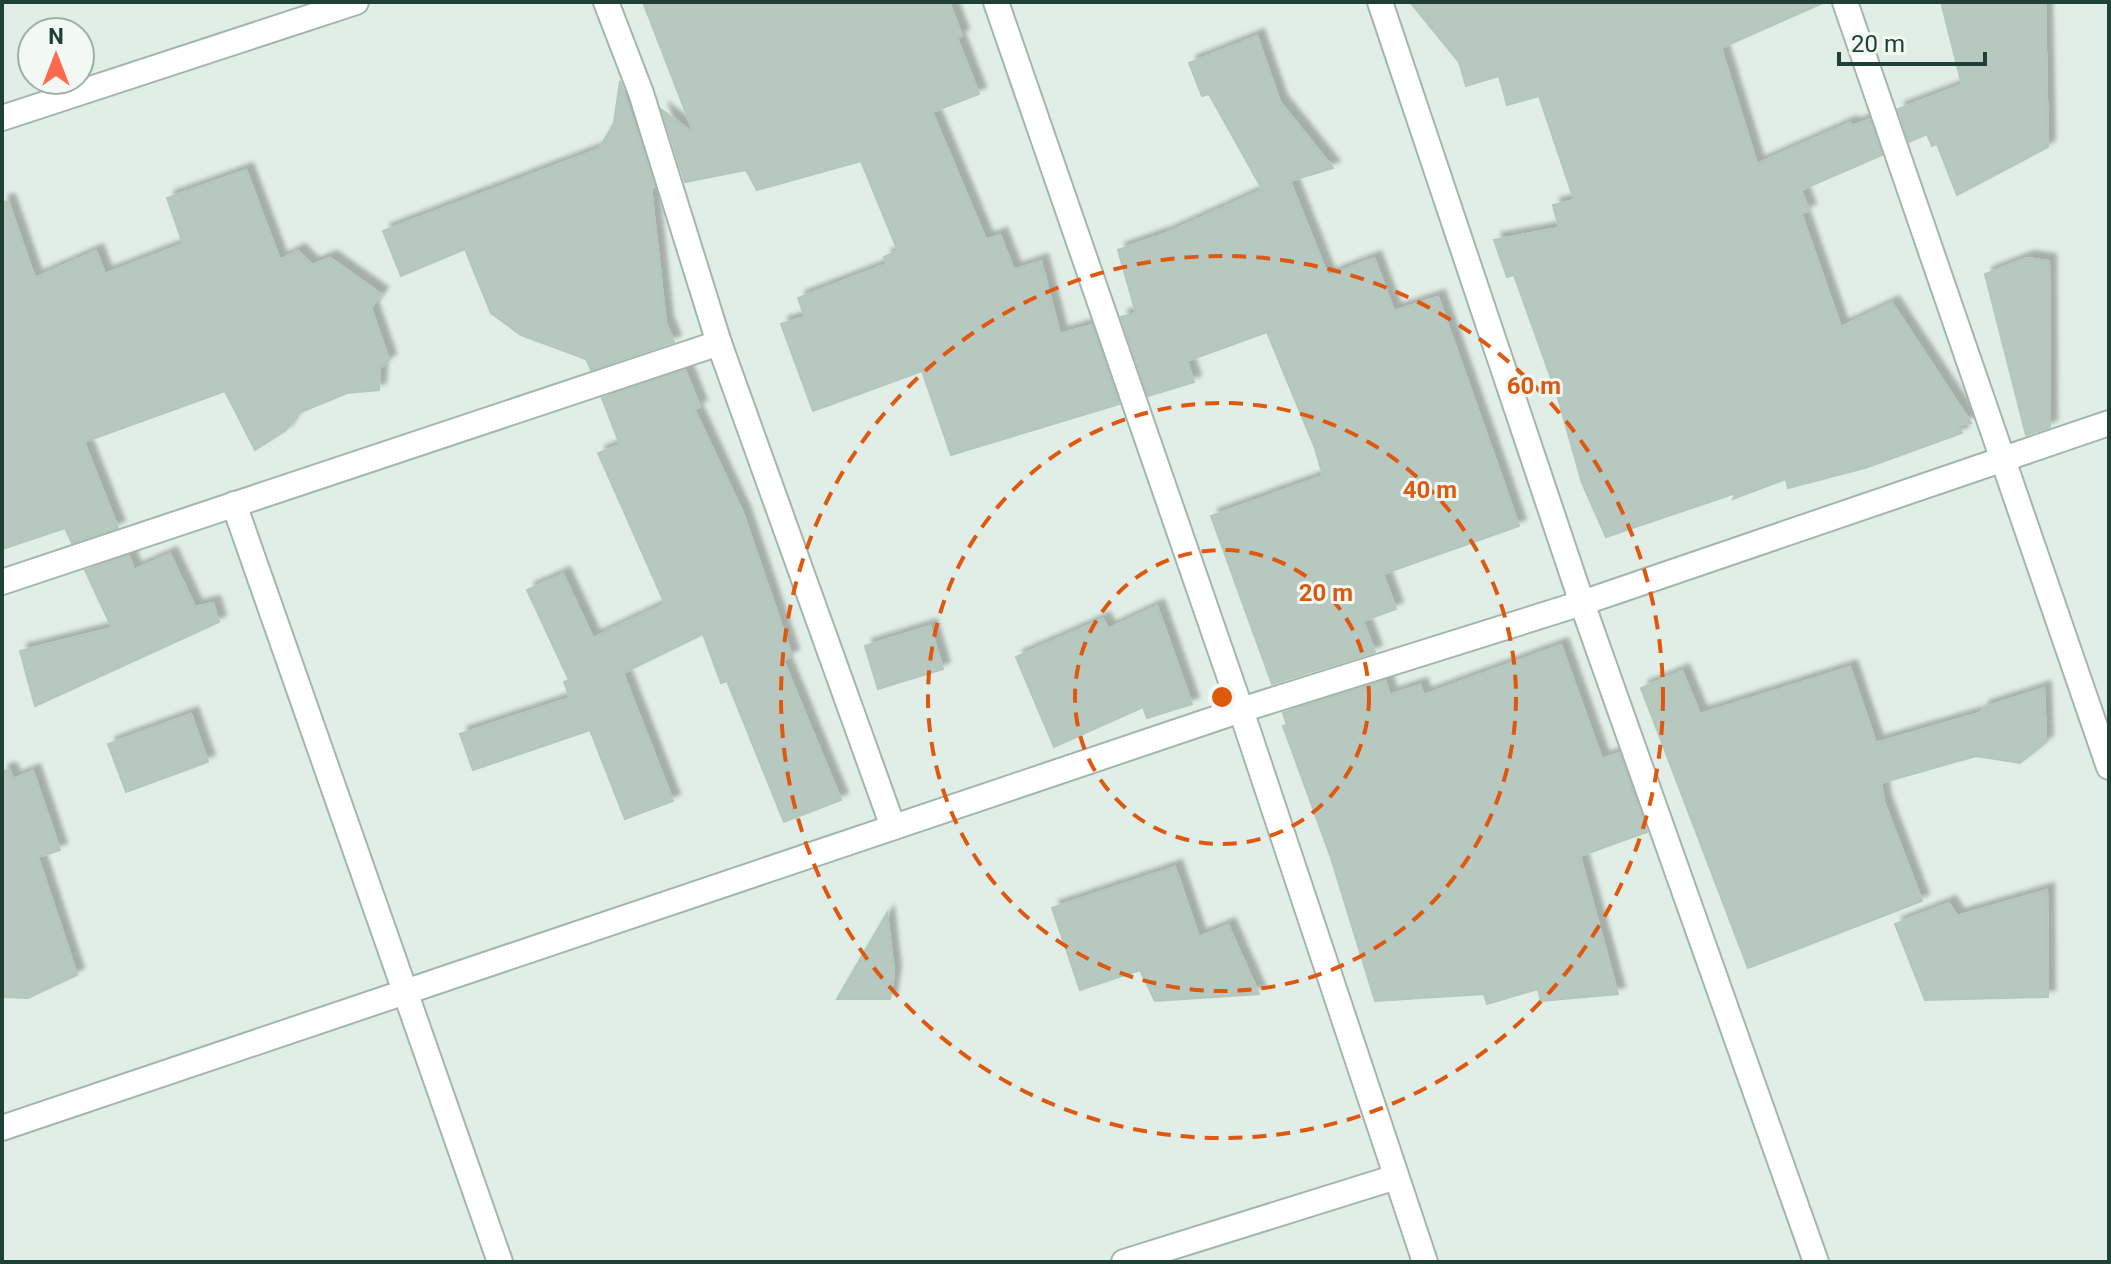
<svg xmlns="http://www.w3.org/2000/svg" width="2111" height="1264" viewBox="0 0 2111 1264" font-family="Roboto,sans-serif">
	<defs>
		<filter id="shadow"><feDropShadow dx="7" dy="-7" stdDeviation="2" flood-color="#0004"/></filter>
	</defs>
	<rect width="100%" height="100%" fill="#e1ede7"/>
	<!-- building -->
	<g fill="#b6c8bf" stroke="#b3c7bd" stroke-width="2" filter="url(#shadow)">
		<path d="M643 2H949L962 36 957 38 979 94 932 112 986 240 1000 235 1014 270 1041 261 1060 334 1092 325 1119 404 951 455 922 371 813 411 781 324 805 317 798 298 887 264 884 257 898 251 861 161 757 190 746 170 685 182 662 110 694 134Z"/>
		<path d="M1410 2H1825L1721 48 1757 164 1850 123 1852 126 1870 119 1882 155 1801 190 1809 211 1801 213 1841 327 1892 303 1971 423 1958 425 1962 433 1865 468 1788 488 1786 479 1733 499 1736 493 1606 537 1582 483 1558 398 1514 275 1507 277 1494 240 1559 228 1553 205 1574 200 1539 96 1507 105 1499 76 1466 86 1459 62Z"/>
		<path d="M1941 2H2045L2048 147 1957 195 1937 144 1932 146 1927 134 1909 142 1898 109 1962 85Z"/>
		<path d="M1257 36 1280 102 1333 168 1290 181 1328 276 1374 258 1394 311 1438 297 1519 526 1383 574 1396 609 1363 621 1375 652 1272 684 1211 516 1323 476 1315 448 1267 332 1187 361 1194 382 1148 396 1121 317 1136 313 1118 250 1167 233 1267 188 1262 189 1209 94 1202 96 1189 63Z"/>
		<path d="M620 81 655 187 651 188 666 323 674 342 591 370 586 359 521 335 491 313 465 249 401 276 383 231 599 149 614 123Z"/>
		<path d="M246 170 280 260 298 251 312 265 330 258 381 294 371 308 389 360 380 368 379 390 347 393 296 414 286 430 255 450 225 391 84 442 118 528 72 543 65 528 2 549V202L8 201 35 278 96 251 105 274 183 244 167 198Z"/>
		<path d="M2027 258 2049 261 2050 427 2026 435 1985 274Z"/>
		<path d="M685 370 700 407 694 409 743 513 792 656 783 660 841 800 784 822 727 681 721 683 703 634 623 673 673 801 625 819 590 730 473 770 460 734 570 698 564 682 569 680 527 590 563 574 593 638 665 604 598 453 620 445 602 398Z"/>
		<path d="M170 554 195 607 213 603 219 622 35 706 20 651 112 628 85 570 129 556 134 570Z"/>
		<path d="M1157 606 1192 704 1147 718 1143 707 1054 747 1016 657 1103 619 1108 629Z"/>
		<path d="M930 626 943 669 878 689 865 646Z"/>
		<path d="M1561 645 1602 759 1619 753 1647 832 1580 856 1618 994 1541 1001 1538 989 1487 1004 1484 994 1375 1001 1331 858 1283 726 1287 725 1283 713 1385 680 1390 695 1420 685 1424 695Z"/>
		<path d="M1850 667 1876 743 1983 712 1982 708 2044 688 2046 742 2020 763 1976 756 1881 783 1884 802 1922 901 1748 968 1641 688 1682 671 1700 714Z"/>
		<path d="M191 714 208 762 126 792 108 744Z"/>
		<path d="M10 770 13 779 33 771 60 850 38 857 77 975 28 998 2 997V771Z"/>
		<path d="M1175 867 1199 937 1228 925 1259 994 1155 1001 1140 970 1080 990 1052 908Z"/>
		<path d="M2047 890 2048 997 1925 1000 1895 924 1949 903 1957 916Z"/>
		<path d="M887 913 894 973 890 999H837Z"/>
	</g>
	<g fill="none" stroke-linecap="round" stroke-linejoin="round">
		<defs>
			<g id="street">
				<path d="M606 2 641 93 719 343 893 827"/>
				<path d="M996 2 1241 710 1425 1262"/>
				<path d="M1380 2 1582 603 1816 1262"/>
				<path d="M1845 2 2109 767"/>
				<path d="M2 118 356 2"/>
				<path d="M234 504 500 1262"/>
				<path d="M2 582 719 343"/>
				<path d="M2 1128 1241 710 1582 603 2109 423"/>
				<path d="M1124 1262 1396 1177"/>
			</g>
		</defs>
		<!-- street casing -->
		<use href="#street" stroke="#a3b6ae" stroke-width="28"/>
		<!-- street -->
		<use href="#street" stroke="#fff" stroke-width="24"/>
	</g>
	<!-- distance rings -->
	<g fill="none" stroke="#de580e" stroke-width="4" stroke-dasharray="14 10">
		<circle cx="1222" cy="697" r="147"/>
		<circle cx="1222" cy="697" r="294"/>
		<circle cx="1222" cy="697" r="441"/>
	</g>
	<circle cx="1222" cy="697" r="12" fill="#de580e" stroke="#f2f9f5" stroke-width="4"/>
	<g font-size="24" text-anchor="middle" font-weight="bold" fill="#de580e" stroke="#f2f9f5" stroke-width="6" stroke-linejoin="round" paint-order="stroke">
		<text x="1534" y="394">60 m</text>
		<text x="1430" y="498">40 m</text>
		<text x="1326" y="601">20 m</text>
	</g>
	<!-- border -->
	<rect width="2111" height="1264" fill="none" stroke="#1f4034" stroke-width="8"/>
	<!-- north arrow -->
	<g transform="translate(56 56)"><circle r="38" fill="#f2f9f5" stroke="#9eafa8" stroke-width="2"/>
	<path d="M0-6L14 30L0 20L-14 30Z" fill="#ff6a4d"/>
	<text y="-12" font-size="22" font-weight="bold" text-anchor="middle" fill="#1f4034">N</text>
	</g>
	<!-- scale -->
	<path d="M1839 52v12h146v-12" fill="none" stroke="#1f4034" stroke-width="4"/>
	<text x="1851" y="52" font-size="24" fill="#1f4034" stroke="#f2f9f5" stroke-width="6" paint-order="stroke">20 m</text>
</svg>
